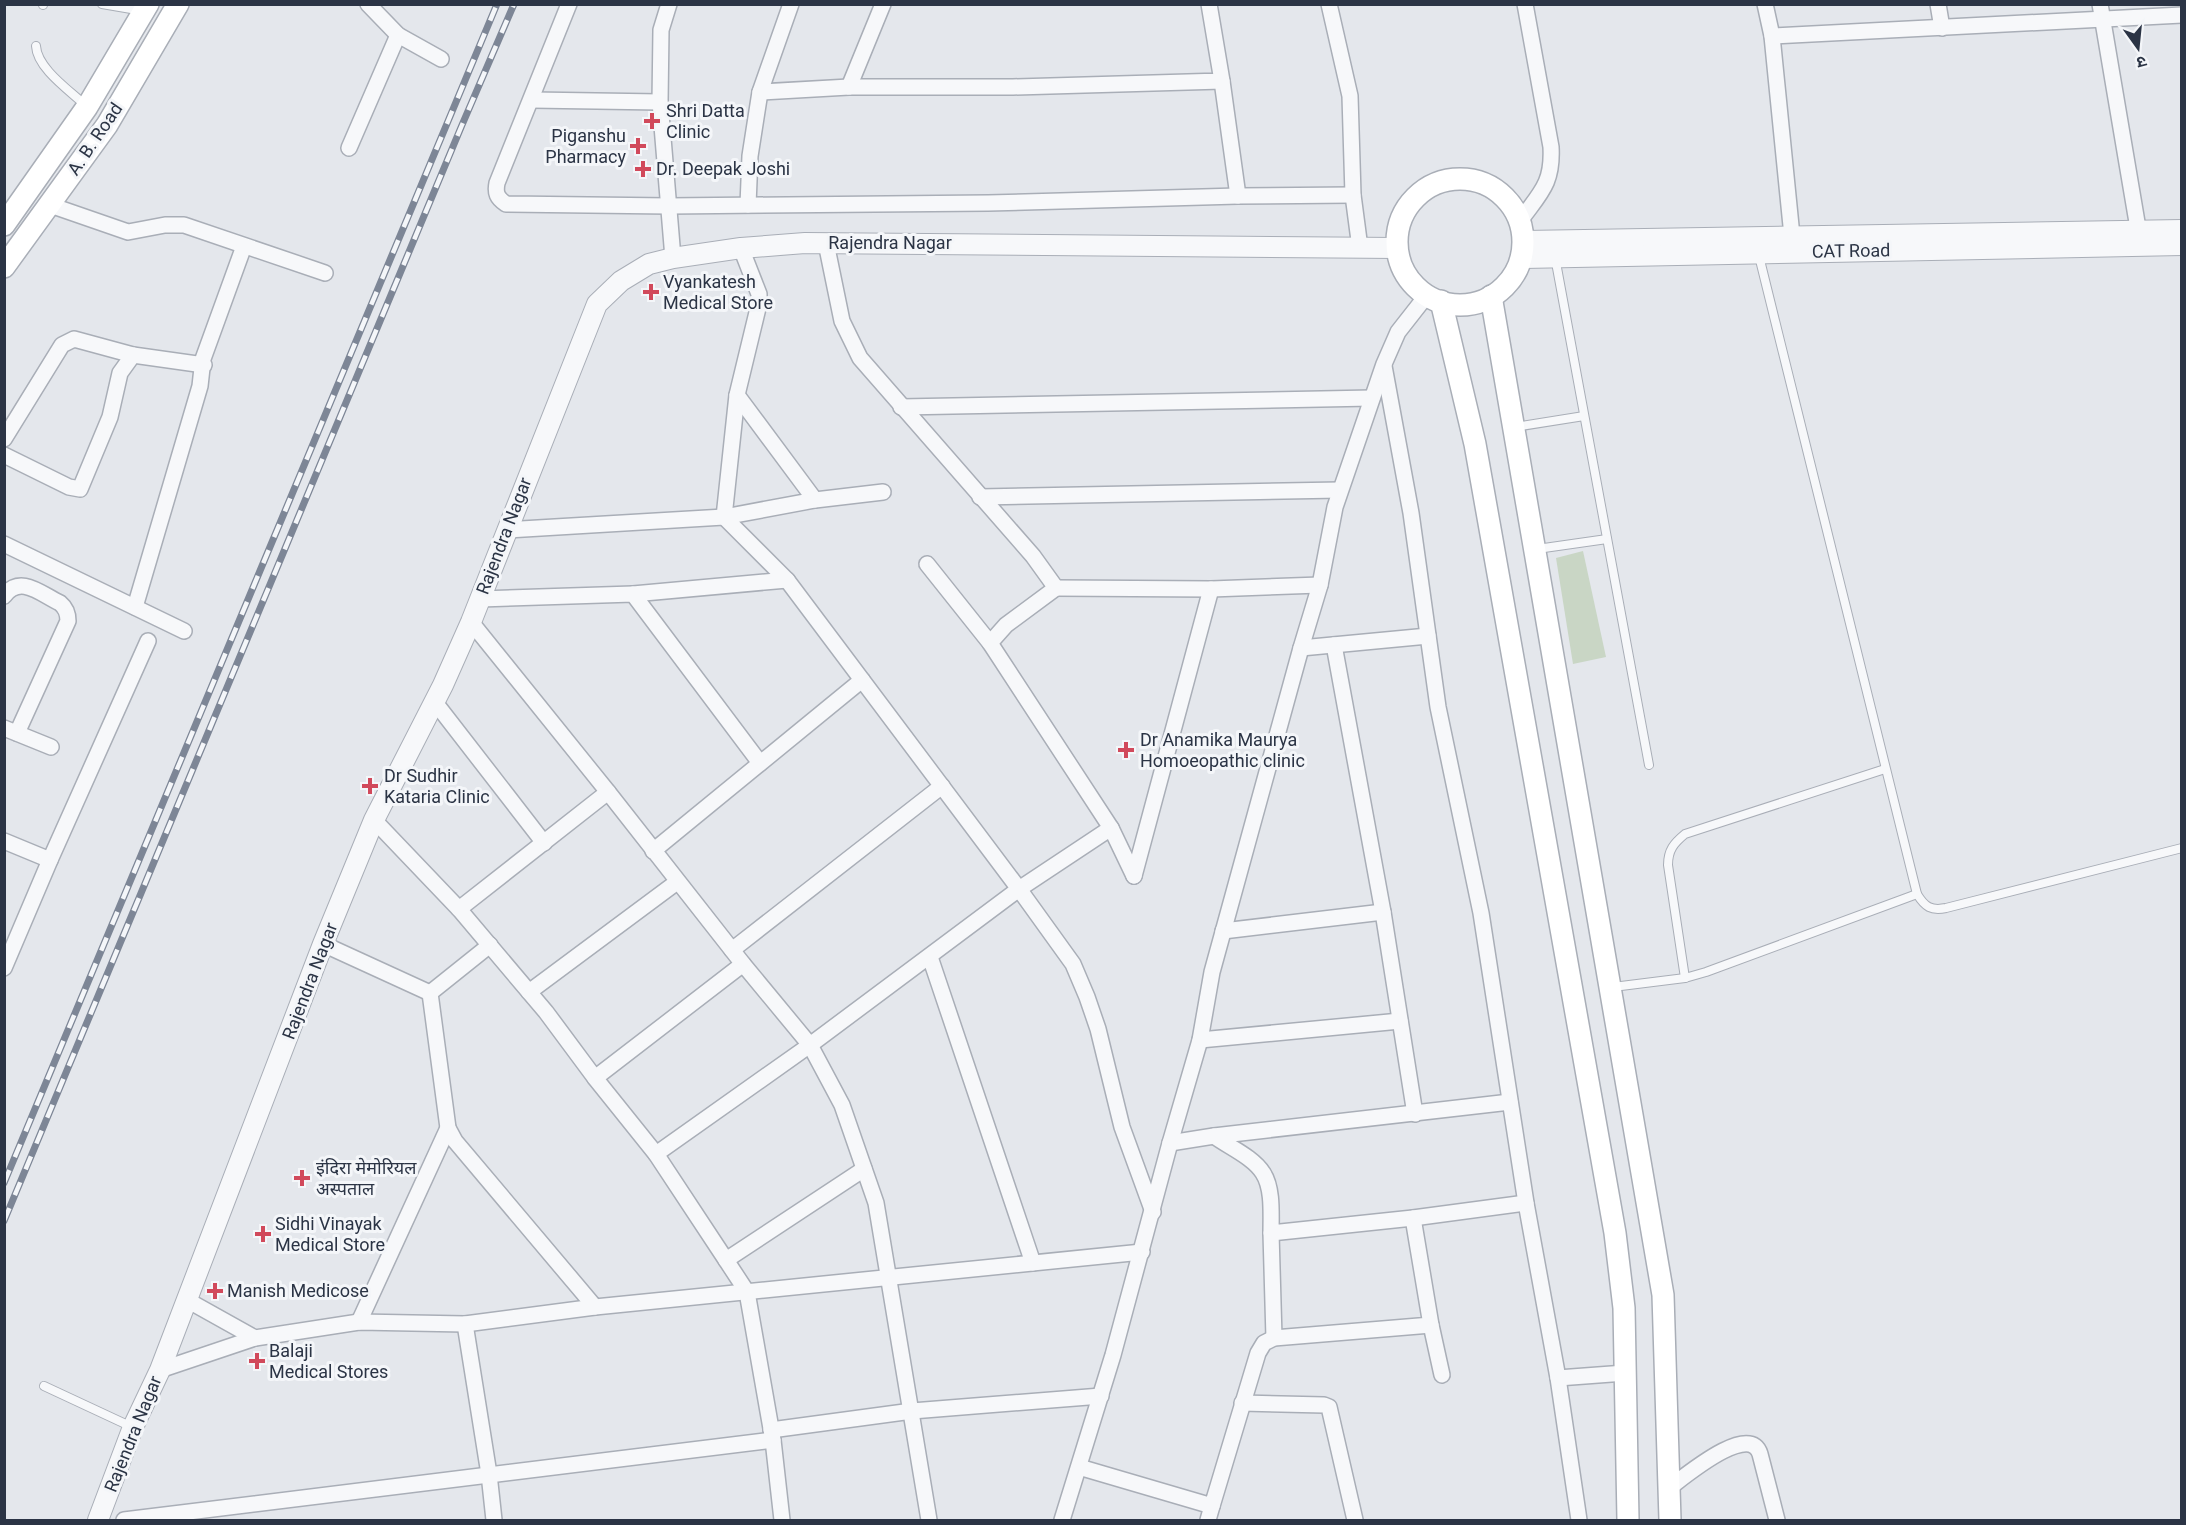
<svg xmlns="http://www.w3.org/2000/svg" width="2186" height="1525" viewBox="0 0 2186 1525" font-family="Roboto,'Noto Sans Devanagari',sans-serif">
	<rect width="100%" height="100%" fill="#e4e7ec"/>
	<!-- green -->
	<path fill="#c9d6c5" d="M1583 551 1606 657 1573 664 1556 558Z"/>
	<g fill="none" stroke-linecap="round" stroke-linejoin="round">
		<defs>
			<g id="service">
				<path d="M102 4 143 11"/>
				<path d="M43 5V4"/>
				<path d="M36 46C37 68 69 90 85 105"/>
				<path d="M1759 256 1917 894C1925 907 1931 911 1946 908L2182 848"/>
				<path d="M1555 257 1649 765"/>
				<path d="M1515 427 1584 416"/>
				<path d="M1537 549 1607 539"/>
				<path d="M1685 978 1668 865C1668 850 1674 843 1685 834L1885 769"/>
				<path d="M1613 987 1685 978 1706 972 1917 894"/>
				<path d="M44 1386 132 1427"/>
			</g>
			<g id="minor">
				<path d="M368 4 398 35 441 59"/>
				<path d="M569 4 497 183C495 193 497 198 506 204L669 206 988 203 1238 196 1353 195"/>
				<path d="M669 4 661 30 660 102 673 258"/>
				<path d="M791 4 760 92 849 87H1013L1222 81 1209 4"/>
				<path d="M1329 4 1350 96 1353 195 1360 248"/>
				<path d="M1765 4 1772 36 1793 246"/>
				<path d="M1938 4 1942 28"/>
				<path d="M2100 4 2140 240"/>
				<path d="M1772 36 2182 15"/>
				<path d="M1222 81 1238 196"/>
				<path d="M849 87 883 4"/>
				<path d="M532 100 660 102"/>
				<path d="M349 148 398 35"/>
				<path d="M50 205 128 232 165 225H184L325 273"/>
				<path d="M748 205 750 156 760 92"/>
				<path d="M1520 221C1540 193 1553 184 1551 147L1525 4"/>
				<path d="M741 248 759 294V304L737 395 724 517 787 580 1019 889 1111 828 990 643 1006 625 1056 588 1033 556 860 358 842 321 826 243"/>
				<path d="M1384 366 1411 513 1438 707 1481 913 1526 1203 1558 1378 1625 1373"/>
				<path d="M901 407 1372 398"/>
				<path d="M4 439 62 345 74 339 133 355 204 365"/>
				<path d="M4 455 69 487 80 489 110 417 120 373 133 355"/>
				<path d="M980 497 1340 490"/>
				<path d="M815 500 883 492"/>
				<path d="M506 530 724 517 815 500 737 395"/>
				<path d="M4 544 184 631"/>
				<path d="M927 564 990 643"/>
				<path d="M1056 588 1211 589 1320 585"/>
				<path d="M633 594 787 580"/>
				<path d="M4 596C20 574 41 594 60 603 66 608 68 613 68 621L17 733"/>
				<path d="M480 599 633 594 760 763"/>
				<path d="M135 607 200 386 203 359 244 246"/>
				<path d="M471 622 608 792 743 964 810 1045 842 1105 876 1203 929 1520"/>
				<path d="M1334 645 1383 912 1415 1114"/>
				<path d="M1301 648 1428 636"/>
				<path d="M434 701 544 843"/>
				<path d="M4 728 51 747"/>
				<path d="M1111 828 1134 876"/>
				<path d="M4 841 50 860"/>
				<path d="M653 851 862 680"/>
				<path d="M1134 876 1211 589"/>
				<path d="M459 909 608 792"/>
				<path d="M1223 931 1383 912"/>
				<path d="M323 944 430 993"/>
				<path d="M490 945 430 993 448 1128 455 1141 595 1307 1142 1252"/>
				<path d="M732 950 942 786"/>
				<path d="M930 957 1033 1263"/>
				<path d="M4 968 50 860 148 641"/>
				<path d="M529 992 677 882"/>
				<path d="M1200 1040 1400 1021"/>
				<path d="M595 1078 743 964"/>
				<path d="M1214 1136 1510 1102"/>
				<path d="M1170 1143 1214 1136C1229 1147 1253 1157 1263 1173 1273 1188 1271 1214 1271 1233L1413 1218 1526 1203"/>
				<path d="M656 1154 810 1045 1019 889 1073 964 1087 997 1098 1029 1122 1127 1153 1212"/>
				<path d="M1271 1233 1274 1338"/>
				<path d="M726 1260 864 1169"/>
				<path d="M187 1300 255 1338 359 1322 465 1324 595 1307"/>
				<path d="M359 1322 448 1128"/>
				<path d="M465 1324 489 1474 494 1520"/>
				<path d="M1431 1325 1442 1375"/>
				<path d="M160 1370 255 1338"/>
				<path d="M1558 1378 1579 1520"/>
				<path d="M1242 1403 1324 1405 1329 1407 1355 1520"/>
				<path d="M771 1430 912 1411 1101 1396"/>
				<path d="M773 1440 782 1520"/>
				<path d="M1079 1467 1212 1506 1258 1353 1264 1343 1274 1338 1431 1325 1413 1218"/>
				<path d="M1669 1488C1684 1477 1750 1421 1760 1454L1777 1520"/>
				<path d="M124 1520 773 1440 747 1292 726 1260 656 1154 595 1078 546 1012 459 909 374 820"/>
				<path d="M1062 1520 1113 1355 1170 1143 1200 1040 1212 972 1301 648 1320 585 1335 507 1384 364 1398 332 1427 295"/>
				<path d="M1208 1520 1212 1506"/>
			</g>
			<g id="tertiary">
				<path d="M1524 241 2182 230"/>
				<path d="M1521 258 2182 245"/>
				<path d="M98 1520 133 1427 160 1370 323 944 374 820 443 685 471 622 597 304 621 281 649 264 673 258 741 248 805 243 1397 248"/>
			</g>
			<g id="secondary">
				<circle cx="1460" cy="242" r="63"/>
				<path d="M4 225 87 107 148 4"/>
				<path d="M4 267 107 125 178 4"/>
				<path d="M1491 296 1663 1295 1670 1520"/>
				<path d="M1441 301 1475 444 1615 1233 1624 1308 1628 1520"/>
			</g>
		</defs>
		<!-- service casing -->
		<use href="#service" stroke="#a9aeb7" stroke-width="10"/>
		<!-- minor casing -->
		<use href="#minor" stroke="#a9aeb7" stroke-width="18"/>
		<!-- tertiary casing -->
		<use href="#tertiary" stroke="#a9aeb7" stroke-width="22"/>
		<!-- secondary casing -->
		<use href="#secondary" stroke="#a9aeb7" stroke-width="24"/>
		<!-- service -->
		<use href="#service" stroke="#f7f8fa" stroke-width="8"/>
		<!-- minor -->
		<use href="#minor" stroke="#f7f8fa" stroke-width="15"/>
		<!-- tertiary -->
		<use href="#tertiary" stroke="#f7f8fa" stroke-width="20"/>
		<!-- secondary -->
		<use href="#secondary" stroke="#fff" stroke-width="21"/>
		<defs>
			<g id="rail">
				<path d="M4 1183 497 4"/>
				<path d="M4 1221 462 125 514 4"/>
			</g>
		</defs>
		<!-- rail casing -->
		<use href="#rail" stroke="#7d8696" stroke-width="7"/>
		<!-- rail -->
		<use href="#rail" stroke="#f4f6f9" stroke-width="4.5" stroke-dasharray="14" stroke-linecap="butt"/>
	</g>
	<!-- markers -->
	<g fill="#d1495b" stroke="#f4f6f9" stroke-width="2">
		<path d="M649 112h6v6h6v6h-6v6h-6v-6h-6v-6h6z"/>
		<path d="M635 137h6v6h6v6h-6v6h-6v-6h-6v-6h6z"/>
		<path d="M640 160h6v6h6v6h-6v6h-6v-6h-6v-6h6z"/>
		<path d="M648 283h6v6h6v6h-6v6h-6v-6h-6v-6h6z"/>
		<path d="M1123 741h6v6h6v6h-6v6h-6v-6h-6v-6h6z"/>
		<path d="M367 777h6v6h6v6h-6v6h-6v-6h-6v-6h6z"/>
		<path d="M299 1169h6v6h6v6h-6v6h-6v-6h-6v-6h6z"/>
		<path d="M260 1225h6v6h6v6h-6v6h-6v-6h-6v-6h6z"/>
		<path d="M212 1282h6v6h6v6h-6v6h-6v-6h-6v-6h6z"/>
		<path d="M254 1352h6v6h6v6h-6v6h-6v-6h-6v-6h6z"/>
	</g>
	<g text-anchor="middle" stroke-width="6" stroke-linejoin="round" paint-order="stroke">
		<!-- poi labels -->
		<g font-size="18" fill="#2b3445" stroke="#f4f6f9" text-anchor="start">
			<text x="666" y="117">Shri Datta<tspan x="666" dy="21">Clinic</tspan></text>
			<text x="626" y="142" text-anchor="end">Piganshu<tspan x="626" dy="21">Pharmacy</tspan></text>
			<text x="656" y="175">Dr. Deepak Joshi</text>
			<text x="663" y="288">Vyankatesh<tspan x="663" dy="21">Medical Store</tspan></text>
			<text x="1140" y="746">Dr Anamika Maurya<tspan x="1140" dy="21">Homoeopathic clinic</tspan></text>
			<text x="384" y="782">Dr Sudhir<tspan x="384" dy="21">Kataria Clinic</tspan></text>
			<text x="316" y="1174">इंदिरा मेमोरियल<tspan x="316" dy="21">अस्पताल</tspan></text>
			<text x="275" y="1230">Sidhi Vinayak<tspan x="275" dy="21">Medical Store</tspan></text>
			<text x="227" y="1297">Manish Medicose</text>
			<text x="269" y="1357">Balaji<tspan x="269" dy="21">Medical Stores</tspan></text>
		</g>
		<!-- street labels -->
		<g font-size="18" fill="#2b3445" stroke="#f4f6f9">
			<text transform="translate(95 139) rotate(-56)" y="6">A. B. Road</text>
			<text x="890" y="249">Rajendra Nagar</text>
			<text transform="translate(1851 251) rotate(-1)" y="6">CAT Road</text>
			<text transform="translate(504 536) rotate(-69)" y="6">Rajendra Nagar</text>
			<text transform="translate(310 981) rotate(-69)" y="6">Rajendra Nagar</text>
			<text transform="translate(133 1434) rotate(-68)" y="6">Rajendra Nagar</text>
		</g>
	</g>
	<!-- border -->
	<rect width="2186" height="1525" fill="none" stroke="#2b3445" stroke-width="12"/>
	<!-- north arrow -->
	<g transform="translate(2138 48) rotate(165)" stroke="#f4f6f9" stroke-width="4.5" paint-order="stroke">
	<path d="M0-4.5L10 22L0 15L-10 22Z" fill="#2b3445"/>
	<text y="-9" font-size="16" font-weight="bold" text-anchor="middle" fill="#2b3445">उ</text>
	</g>
</svg>
